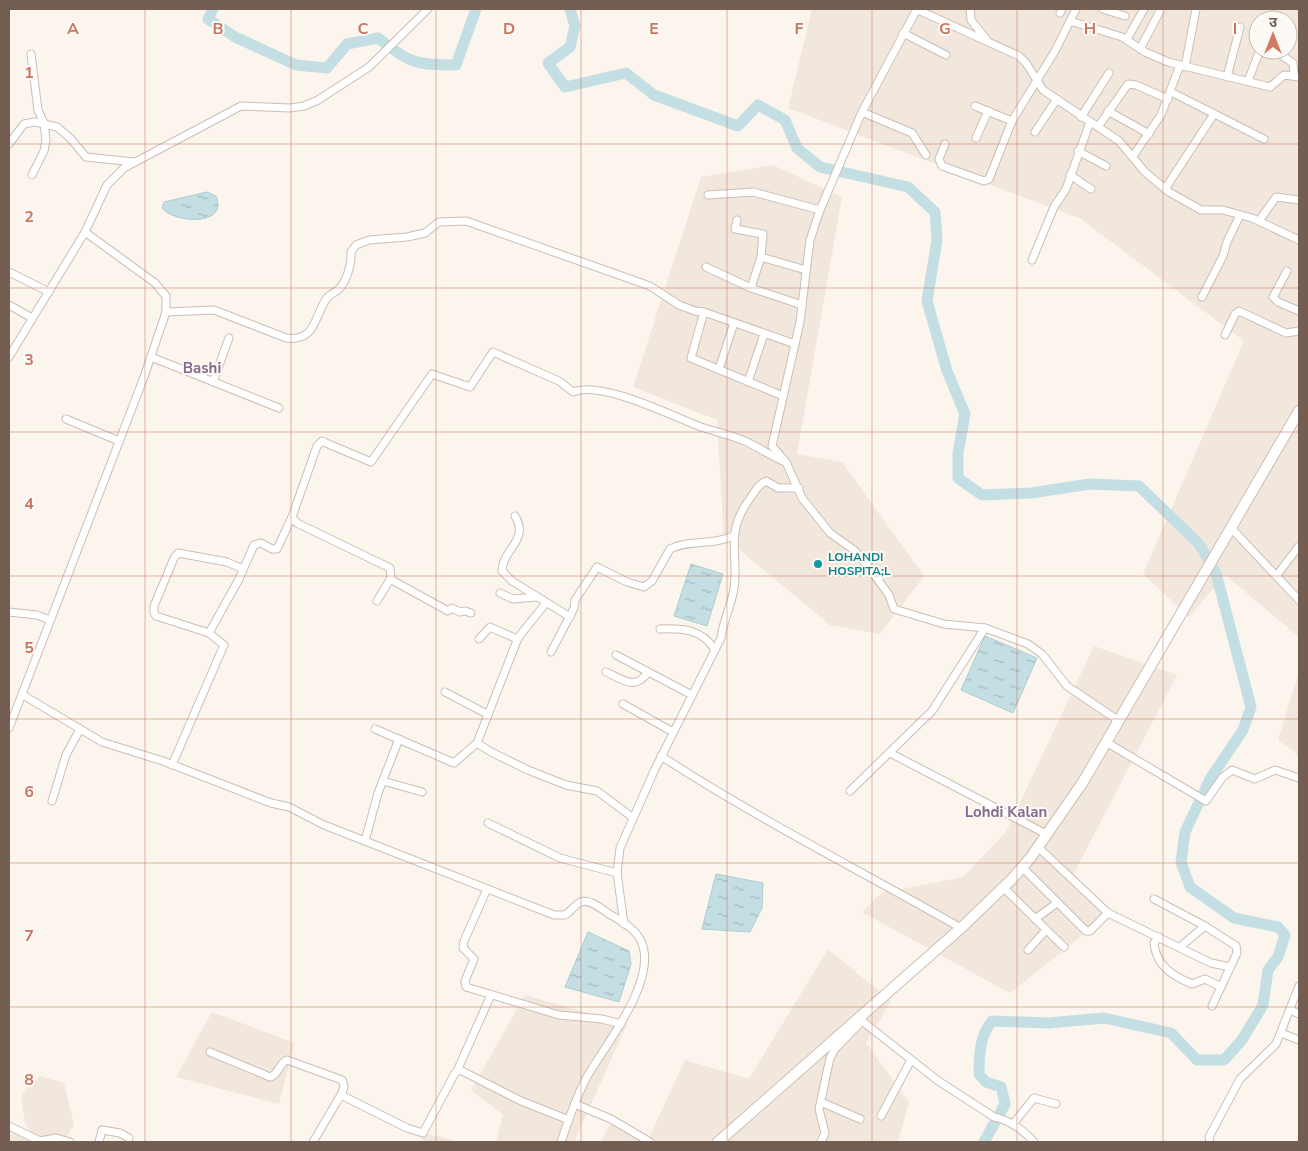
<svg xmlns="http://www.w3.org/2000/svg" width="1308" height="1151" viewBox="0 0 1308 1151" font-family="'Nunito Sans','Noto Sans Devanagari',sans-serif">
	<defs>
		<pattern id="water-ripples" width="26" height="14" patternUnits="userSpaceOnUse" patternTransform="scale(1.25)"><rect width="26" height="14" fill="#c3dfe3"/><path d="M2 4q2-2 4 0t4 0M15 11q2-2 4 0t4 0" fill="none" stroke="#a3b8bb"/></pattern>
	</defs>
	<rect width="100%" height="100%" fill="#fbf5ed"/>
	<!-- residential -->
	<g fill="#f2e7dc" fill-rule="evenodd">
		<path d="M812 9H1299V637L1225 575 1189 617 1143 574 1244 341 1081 219 788 108ZM1258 20H1288V50H1258Z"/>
		<path d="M773 165 842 197 797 454 842 462 924 576 880 634 830 625 724 537 717 420 633 387 701 177Z"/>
		<path d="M1094 646 1177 675 1072 877 1109 914 1010 993 862 912 881 893 963 877 1006 832Z"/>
		<path d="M1299 672V756L1278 740Z"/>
		<path d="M828 949 891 1001 866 1043 909 1102 898 1142H647L685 1060 749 1079Z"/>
		<path d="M525 995 627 1024 574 1142H496L503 1115 471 1090Z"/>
		<path d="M212 1012 295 1043 279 1104 176 1077Z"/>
		<path d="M40 1076 64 1083 74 1125 63 1142H9V1134L32 1133 25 1123 21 1095Z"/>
		<path d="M612 1120 647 1142H601Z"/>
		<path d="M424 1133 460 1142H422Z"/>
	</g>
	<!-- water -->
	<g fill="url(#water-ripples)" stroke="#abced3">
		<path d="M207 192 216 196C229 226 175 224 162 208L164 202Z"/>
		<path d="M691 564 723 574 707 626 674 616Z"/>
		<path d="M985 636 1037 658 1013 713 961 690Z"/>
		<path d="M716 874 763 883 762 908 750 932 702 929Z"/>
		<path d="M588 932 629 951 631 964 619 1002 565 987Z"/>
	</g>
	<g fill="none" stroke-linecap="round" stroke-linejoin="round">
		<!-- river -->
		<g stroke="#c3dfe3" stroke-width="11">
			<path d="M213 9 208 19 235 37 296 65 327 68 347 44 378 38C411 63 413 65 456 65L476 9"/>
			<path d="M570 9 575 26 570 47 548 63 565 87 626 73 654 95 738 126 758 105 785 120 797 148 820 167 908 187 935 212 937 240 927 301 947 371 965 414 958 453V478L982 495 1031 493 1090 484 1139 486 1199 544 1216 573 1251 707 1243 730 1210 779 1185 832 1181 862 1190 887 1234 918 1278 927 1285 935 1278 957 1268 970 1263 1005 1242 1040 1224 1060H1197L1171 1033 1104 1018 1048 1023 992 1021C980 1035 979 1055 979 1074L986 1082 1001 1087 1005 1104 984 1142"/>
		</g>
		<defs>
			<g id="street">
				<path d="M916 9 1019 56 1026 63 1043 90 1119 141 1145 172 1169 192 1201 210H1223L1252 218 1299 240"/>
				<path d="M917 9 862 112 820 210 810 240 800 322 772 446 786 462 802 498 830 533 854 550 868 566 889 595 894 609 944 624 985 628 1028 644 1042 654 1067 686 1119 721"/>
				<path d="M970 9 971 20 986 39"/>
				<path d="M1103 9 1125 16"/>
				<path d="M1060 13 1062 9"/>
				<path d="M1070 21 1076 9"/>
				<path d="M903 33 946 55"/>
				<path d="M1256 38 1258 39"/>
				<path d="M1127 39 1144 9"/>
				<path d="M1140 49 1161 9"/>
				<path d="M1274 50 1293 63 1294 76"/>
				<path d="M31 54 38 110 44 123 46 140 44 151 32 175"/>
				<path d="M1185 67 1196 9"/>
				<path d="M1227 77 1240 27"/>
				<path d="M1248 81 1260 50"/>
				<path d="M1171 92 1264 139"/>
				<path d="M975 106 1012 121"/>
				<path d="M1108 111 1149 134"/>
				<path d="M862 112 912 133 926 155"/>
				<path d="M1081 117 1109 73"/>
				<path d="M1098 127 1128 84 1136 85 1168 99"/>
				<path d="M1035 132 1057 99"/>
				<path d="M976 138 988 111"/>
				<path d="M9 144 24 124 35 122 57 127 70 138 86 157 134 162"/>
				<path d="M945 144 939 159 942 166 984 181 989 179 1012 121 1055 51 1070 21 1122 37 1145 52 1168 62 1270 87 1284 75 1299 77"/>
				<path d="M1078 151 1106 166"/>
				<path d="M1133 156 1161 115 1180 65"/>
				<path d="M1070 175 1091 189"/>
				<path d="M1165 189 1214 114"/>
				<path d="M708 195 753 192 820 210"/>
				<path d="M737 220 735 229 763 234 761 257 751 288"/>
				<path d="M1259 221 1276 197 1299 200"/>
				<path d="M761 257 806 270"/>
				<path d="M1032 260 1054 207 1066 189 1090 122"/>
				<path d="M706 267 751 288 802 305"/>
				<path d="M1287 271 1273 297 1278 302 1299 311"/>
				<path d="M9 272 49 292"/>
				<path d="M1202 297 1223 256 1227 242 1240 215"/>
				<path d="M9 305 32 318"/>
				<path d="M166 312 214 310 286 338C317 342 314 315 327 298 330 294 335 293 339 289 347 281 352 262 351 252L356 245 369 240 407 237 425 233 439 222 466 221 650 286 679 305 695 311 704 312 795 344"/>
				<path d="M704 312 691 358 783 396"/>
				<path d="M1225 335 1235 314 1239 311 1286 333 1299 331"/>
				<path d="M9 357 85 232 107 185 124 168 241 106 290 108 304 106 318 100 369 67 428 9"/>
				<path d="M151 357 279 408"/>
				<path d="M719 369 734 323"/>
				<path d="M213 382 229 338"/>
				<path d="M748 382 764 334"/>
				<path d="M66 419 119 441"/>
				<path d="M515 516C530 540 502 550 502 571L512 581 570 617"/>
				<path d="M1231 528 1299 600"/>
				<path d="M1277 575 1299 546"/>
				<path d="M390 579 448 611 452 608 460 612 465 611 471 613"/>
				<path d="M500 593 513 599 537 597"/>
				<path d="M377 601 391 578 390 568 297 523 292 517 317 446 322 441 326 443 371 462 432 374 470 387 493 352 559 381 573 392C601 380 672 416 701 427 716 432 731 435 745 441 758 447 769 455 783 461"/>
				<path d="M9 612 37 615 50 620"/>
				<path d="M660 629C683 628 702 629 715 650"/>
				<path d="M209 633 239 579 254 545 261 543 272 549H277L292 517"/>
				<path d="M518 638 477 743 491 752 528 770 566 785 597 791 632 817"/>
				<path d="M479 639 490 627 517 639 546 603"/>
				<path d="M551 652 574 608 575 600 597 567 627 582 644 587 652 581 670 549C690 539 712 546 733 536"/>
				<path d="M616 655 692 695"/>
				<path d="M606 672C624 680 635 691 648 672"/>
				<path d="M445 692 487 714"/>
				<path d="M23 695 102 742 163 761 271 803 289 807 324 825 554 915H565C570 912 574 906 579 903 588 897 602 909 609 914 620 920 636 929 641 941 659 979 606 1044 588 1075 576 1096 569 1119 561 1142"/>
				<path d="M623 704 673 732"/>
				<path d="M9 728 144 377 166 312V296L155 283 85 232"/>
				<path d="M375 729 454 763 477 743"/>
				<path d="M1106 742 1206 801 1222 778 1232 770 1255 779 1275 770 1299 778"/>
				<path d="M890 753 1048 835"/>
				<path d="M661 756C758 819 861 871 961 928"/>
				<path d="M172 765 224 645 209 633 156 616 154 613V606L174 558 178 553 227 562 243 569"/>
				<path d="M383 781 422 792"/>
				<path d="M850 791 932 711 985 628"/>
				<path d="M52 801 66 755 80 729"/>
				<path d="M488 823 560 858 617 873"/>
				<path d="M365 841 378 793 399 739"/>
				<path d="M1039 848 1108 913 1211 963 1230 967"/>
				<path d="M1023 868 1086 931H1090L1108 913"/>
				<path d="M1004 888 1064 947"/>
				<path d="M487 889 464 941 463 948 474 959 465 981 466 987 559 1015 602 1019 621 1024"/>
				<path d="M1154 899 1205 926 1236 946 1237 953 1212 1006"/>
				<path d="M1035 919 1057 903"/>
				<path d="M624 924 617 873 620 848 655 769 721 638C723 621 731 606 734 589 739 550 724 533 751 497 756 490 757 486 766 481L778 488H799"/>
				<path d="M1159 937 1154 943C1156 966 1173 976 1192 984L1205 979 1221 987"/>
				<path d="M1180 947 1205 926"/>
				<path d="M1028 950 1046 930"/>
				<path d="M1290 1010 1299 1014"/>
				<path d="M863 1013 862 1021 937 1080 994 1117C1010 1120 1023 1130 1034 1142"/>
				<path d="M1281 1033 1299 1040"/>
				<path d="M210 1052 270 1077C279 1075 278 1064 287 1060L342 1080 344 1086 342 1093 313 1142"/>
				<path d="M457 1071 491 995"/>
				<path d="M341 1095 407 1128 423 1133 455 1073 460 1070 521 1101 569 1120"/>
				<path d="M821 1102 860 1119"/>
				<path d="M575 1104 611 1119 650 1142"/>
				<path d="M881 1116 911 1060"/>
				<path d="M1013 1124 1034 1098 1056 1104"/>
				<path d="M9 1126 40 1141 56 1138 70 1142"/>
				<path d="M99 1142 102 1130 120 1133 129 1138"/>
				<path d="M821 1142 825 1133 819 1109 830 1058 835 1049 862 1021"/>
				<path d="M1210 1142 1209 1137 1240 1079 1276 1044 1299 986"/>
			</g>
			<path id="secondary" d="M718 1142 961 928 1012 879 1031 857 1083 782 1299 411"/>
		</defs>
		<!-- street casing -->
		<use href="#street" stroke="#ccbeb4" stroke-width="9"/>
		<!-- secondary casing -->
		<use href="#secondary" stroke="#cebeb2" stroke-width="12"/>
		<!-- street -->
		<use href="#street" stroke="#fff" stroke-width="7"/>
		<!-- secondary -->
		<use href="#secondary" stroke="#fff" stroke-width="10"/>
	</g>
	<!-- grid -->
	<path fill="none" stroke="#ca7761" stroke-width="1" stroke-opacity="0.55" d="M145 9V1142M291 9V1142M436 9V1142M581 9V1142M727 9V1142M872 9V1142M1017 9V1142M1163 9V1142M9 144H1299M9 288H1299M9 432H1299M9 576H1299M9 719H1299M9 863H1299M9 1007H1299"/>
	<!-- markers -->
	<circle fill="#0f9aa8" stroke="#fdf9f4" stroke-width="2" cx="818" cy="564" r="5"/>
	<g text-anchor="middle" stroke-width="4" stroke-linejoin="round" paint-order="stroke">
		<!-- culture labels -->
		<g font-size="12" font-weight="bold" fill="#0d838f" stroke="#fdf9f4" text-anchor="start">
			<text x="828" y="561">LOHANDI<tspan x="828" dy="14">HOSPITA;L</tspan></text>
		</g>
		<!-- quarter labels -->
		<g font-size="15" font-weight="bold" fill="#826b8e" stroke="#fdf9f4">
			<text x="202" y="373">Bashi</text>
			<text x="1006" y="817">Lohdi Kalan</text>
		</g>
	</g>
	<g font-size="16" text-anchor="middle" font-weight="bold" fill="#ca7761" stroke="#fdf9f4" stroke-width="4" stroke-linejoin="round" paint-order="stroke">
		<text x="73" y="34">A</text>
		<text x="218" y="34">B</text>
		<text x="363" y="34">C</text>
		<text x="509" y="34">D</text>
		<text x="654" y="34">E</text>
		<text x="799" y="34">F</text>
		<text x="945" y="34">G</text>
		<text x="1090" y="34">H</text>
		<text x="1235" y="34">I</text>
		<text x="29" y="78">1</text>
		<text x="29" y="222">2</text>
		<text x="29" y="365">3</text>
		<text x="29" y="509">4</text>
		<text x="29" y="653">5</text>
		<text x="29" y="797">6</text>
		<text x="29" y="941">7</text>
		<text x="29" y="1085">8</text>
	</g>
	<!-- border -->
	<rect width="1308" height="1151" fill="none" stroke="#745e52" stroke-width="20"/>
	<!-- north arrow -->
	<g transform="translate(1273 35)"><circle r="24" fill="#fdf9f4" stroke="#c6bbb3"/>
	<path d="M0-4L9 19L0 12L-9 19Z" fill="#d47a63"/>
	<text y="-8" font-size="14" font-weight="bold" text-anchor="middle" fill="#745e52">उ</text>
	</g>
</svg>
